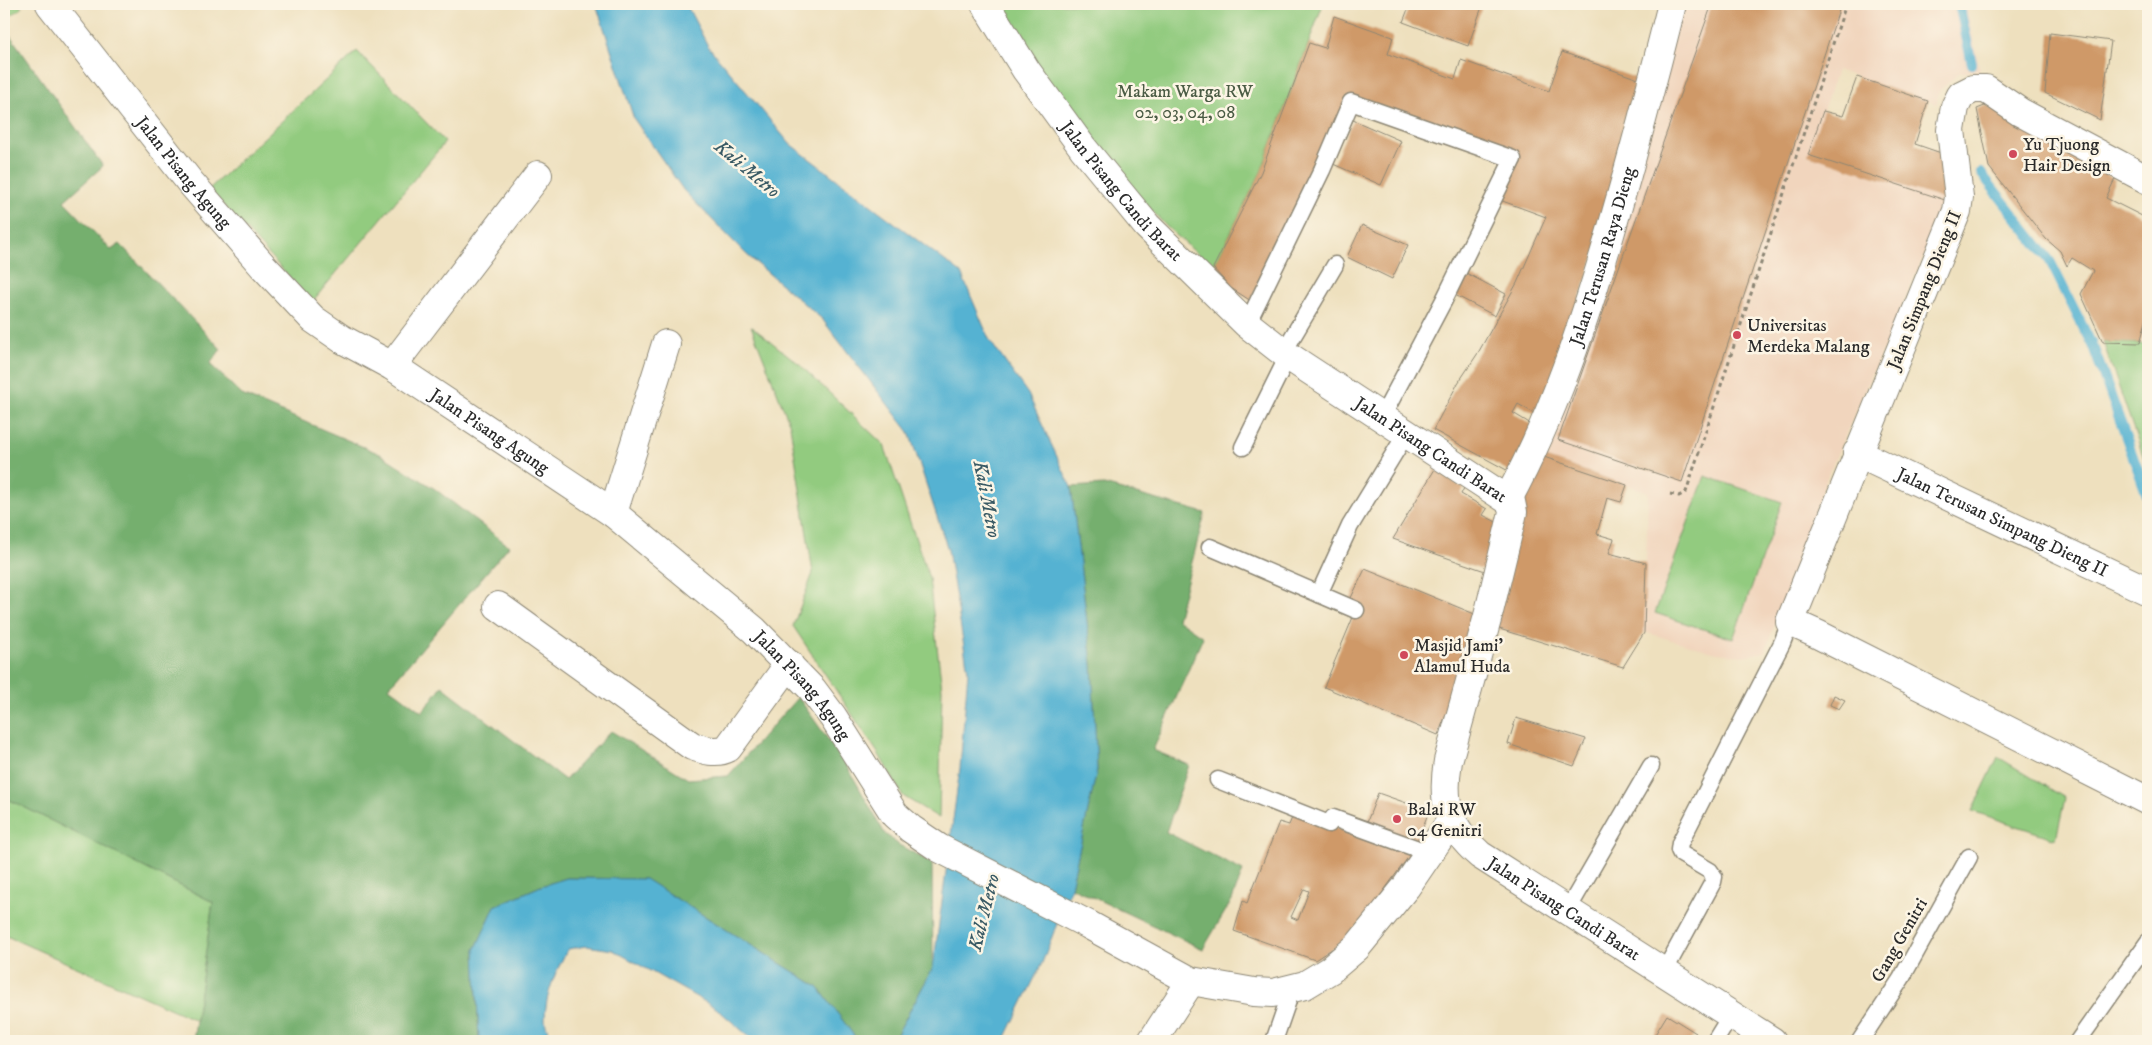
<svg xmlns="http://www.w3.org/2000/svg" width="2152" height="1045" viewBox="0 0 2152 1045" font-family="'IM FELL DW Pica',serif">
	<rect width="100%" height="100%" fill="#fcf5e5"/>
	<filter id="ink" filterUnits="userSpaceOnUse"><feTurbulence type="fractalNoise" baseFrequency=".02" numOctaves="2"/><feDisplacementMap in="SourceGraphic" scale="10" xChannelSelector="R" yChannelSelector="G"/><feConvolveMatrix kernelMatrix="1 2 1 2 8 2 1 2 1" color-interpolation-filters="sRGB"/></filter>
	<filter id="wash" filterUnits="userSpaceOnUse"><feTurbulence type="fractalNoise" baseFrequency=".0096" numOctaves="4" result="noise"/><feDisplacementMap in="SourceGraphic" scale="20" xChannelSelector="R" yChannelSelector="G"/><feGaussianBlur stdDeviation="1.12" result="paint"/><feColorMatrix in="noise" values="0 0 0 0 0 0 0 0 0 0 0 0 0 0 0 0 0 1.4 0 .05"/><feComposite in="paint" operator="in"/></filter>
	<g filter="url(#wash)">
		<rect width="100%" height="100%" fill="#eee0be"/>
		<!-- built -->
		<path fill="#f1d5bd" d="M1683 4H1966L1980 70 1959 73 1940 90 1936 104 1837 70 1808 155 1948 201 1828 475 1765 652 1743 656 1717 653 1644 632 1648 492 1538 455Z"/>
		<!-- green -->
		<g fill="#92cb7f" stroke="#5e7b55">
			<path d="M4 4H19L22 8 4 20Z"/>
			<path d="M997 4H1323L1261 172 1213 268 1166 226 1121 177 1037 71Z"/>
			<path d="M357 51 445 142 312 302 209 189Z"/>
			<path d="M751 326 798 363 884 445 929 578 942 689 939 818 903 796 878 753 793 626 813 573 790 425Z"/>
			<path d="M2103 342 2148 344V470Z"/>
			<path d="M1705 476 1782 502 1733 639 1655 613Z"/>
			<path d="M1998 757 2065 798 2056 839 1972 811Z"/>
			<path d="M4 797 213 902 196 1020 4 935Z"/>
		</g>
		<!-- forest -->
		<g fill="#75af6e" stroke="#506d4c">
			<path d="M4 27 103 166 64 201 111 250 120 244 221 349 210 364 242 395 380 454 435 489 509 546 389 687 422 712 442 686 565 780 611 731 688 779 728 776 798 697 847 766 885 834 899 845 932 863 933 968 896 1036 888 1041H858L818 987 645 879 567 878 541 886 495 906 475 950 479 1041H193L213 902 4 797Z"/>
			<path d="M1104 485 1205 513 1177 619 1203 637 1153 750 1189 765 1166 832 1243 871 1232 900 1203 949 1071 887 1097 770 1092 664 1071 487Z"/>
		</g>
		<!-- water -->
		<g fill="#54b2d2" stroke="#406e7e">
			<path d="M596 4H686L708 46 790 144 961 273 990 341 1028 394 1071 487 1092 664 1097 770 1071 887 1042 963 1004 1041H888L896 1036 933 968 960 768 968 671 948 550 909 432 822 319 746 254 684 191 634 119Z"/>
			<path d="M567 878 645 879 818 987 858 1041H754L716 1008 613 950 586 946 568 949C556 970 545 995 545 1019 545 1026 550 1035 552 1041H479L475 950 495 906 541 886Z"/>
		</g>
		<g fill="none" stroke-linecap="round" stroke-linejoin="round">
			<!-- stream -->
			<g stroke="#54b2d2" stroke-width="10">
				<path d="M1959 4 1972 64"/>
				<path d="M1981 173 2050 261 2094 349 2148 498"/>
			</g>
		</g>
		<g id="blocks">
			<!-- building -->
			<g fill="#cf9967" fill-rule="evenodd">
				<path d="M1410 4H1483L1468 46 1403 22Z"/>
				<path d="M1712 4H1841L1682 482 1558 440Z"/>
				<path d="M1334 16 1393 37 1388 54 1455 79 1461 60 1549 91 1562 52 1644 81 1601 237 1539 416 1518 404 1513 413 1536 427 1514 474 1433 430 1458 383 1478 353 1517 283 1546 217 1497 199 1517 156 1349 96 1251 301 1231 288 1213 268 1261 172 1309 43 1325 48Z"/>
				<path d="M2050 33 2111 41 2100 120 2045 93Z"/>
				<path d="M1857 77 1928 101 1915 144 1944 154 1948 201 1808 155 1823 111 1843 116Z"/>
				<path d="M1987 105 2115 179 2106 198 2148 219 2146 226 2148 227V314L2140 343 2103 342 2081 294 2093 271 2072 258 2067 266 2060 251 2046 239 1989 167 1977 109Z"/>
				<path d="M1353 120 1401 141 1381 185 1333 164Z"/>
				<path d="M1362 225 1408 245 1392 279 1347 257Z"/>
				<path d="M1466 273 1506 294 1495 316 1455 295Z"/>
				<path d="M1538 455 1627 485 1621 502 1607 498 1597 534 1614 539 1609 553 1646 563 1644 633 1623 667 1496 628 1520 512Z"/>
				<path d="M1435 469 1464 488 1461 494 1487 509 1483 515 1500 524 1485 571 1393 539Z"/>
				<path d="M1365 569 1477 615 1465 646 1472 649 1438 735 1324 687 1356 610 1348 604Z"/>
				<path d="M1834 695 1845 700 1839 709 1830 705Z"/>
				<path d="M1516 718 1586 739 1574 766 1508 744Z"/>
				<path d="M1378 793 1429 811 1416 845 1365 827Z"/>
				<path d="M1294 813 1412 852 1350 937 1315 960 1234 931 1243 901 1247 903 1279 822 1289 825ZM1304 889 1309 891 1298 920 1291 917Z"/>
				<path d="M1667 1015 1696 1033 1690 1041H1651Z"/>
			</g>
		</g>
	</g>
	<g filter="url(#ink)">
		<use href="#blocks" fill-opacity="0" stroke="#8c8674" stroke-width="1"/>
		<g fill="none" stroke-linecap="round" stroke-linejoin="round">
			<defs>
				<g id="service">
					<path d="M1247 324 1322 170 1351 102 1513 159 1444 300 1381 419"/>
					<path d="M1283 353 1335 265"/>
					<path d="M1243 447 1288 356"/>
					<path d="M1210 547 1356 610"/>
					<path d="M1319 594 1350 526 1406 434"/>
					<path d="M1218 780 1329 824 1333 818 1429 853"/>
					<path d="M1567 911 1651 766"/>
					<path d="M1664 972 1713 882 1714 877 1710 871 1681 854 1679 850 1680 843 1782 643 1790 622"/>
					<path d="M1274 1041 1292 989"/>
					<path d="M1715 1041 1731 1015"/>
					<path d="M1860 1041 1901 979 1969 857"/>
					<path d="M2078 1041 2148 942"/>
				</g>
				<g id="minor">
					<path id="s1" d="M50 4 190 182 263 266 313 319 342 339 392 366 613 513 754 630 812 689 833 717 895 815 911 829 939 848 1089 925 1191 981 1254 992 1273 993 1305 985 1330 970 1357 947 1406 887 1451 821"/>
					<path id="s2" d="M985 4 1026 70 1083 148 1147 226 1247 324 1288 356 1511 502 1513 512 1510 525 1488 616 1448 761C1441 803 1448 827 1480 855L1772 1041"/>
					<path d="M2148 180 2020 112 1986 89H1973L1961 95 1955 107 1951 130 1959 197 1957 211 1790 622 1817 634 2148 801"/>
					<path d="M392 366 538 175"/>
					<path id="s3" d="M1857 453 2148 591"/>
					<path id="s4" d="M1508 499C1554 414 1584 323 1611 231 1633 155 1653 80 1672 4"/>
					<path d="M613 513 666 344"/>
					<path d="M498 606 692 746C703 750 717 754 728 748L789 664"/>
					<path d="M1152 1041 1191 981"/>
				</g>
			</defs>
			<!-- service casing -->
			<use href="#service" stroke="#8c8674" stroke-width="19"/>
			<!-- minor casing -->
			<use href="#minor" stroke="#8c8674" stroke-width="30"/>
			<!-- path -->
			<path stroke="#8c8674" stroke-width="3" stroke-dasharray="4 4" stroke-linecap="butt" d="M1670 494 1679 496 1686 492 1846 4"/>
			<!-- service -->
			<use href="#service" stroke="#fff" stroke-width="16"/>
			<!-- minor -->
			<use href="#minor" stroke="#fff" stroke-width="28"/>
		</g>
	</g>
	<!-- markers -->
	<g fill="#d1495b" stroke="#fcf5e5" stroke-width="2">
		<circle cx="2013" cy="154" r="5"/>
		<circle cx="1737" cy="335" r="5"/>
		<circle cx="1404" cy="655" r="5"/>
		<circle cx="1397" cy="819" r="5"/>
	</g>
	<g text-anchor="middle" stroke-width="5" stroke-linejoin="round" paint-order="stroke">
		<!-- park labels -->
		<g font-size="18" fill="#4a5b44" stroke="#fcf5e5">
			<text x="1185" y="97">Makam Warga RW<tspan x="1185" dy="21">02, 03, 04, 08</tspan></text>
		</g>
		<!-- poi labels -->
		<g font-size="18" fill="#2b2b2b" stroke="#fcf5e5" text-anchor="start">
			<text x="2023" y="150">Yu Tjuong<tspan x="2023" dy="21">Hair Design</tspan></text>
			<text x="1747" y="331">Universitas<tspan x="1747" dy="21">Merdeka Malang</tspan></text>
			<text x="1414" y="651">Masjid Jami'<tspan x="1414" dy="21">Alamul Huda</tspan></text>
			<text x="1407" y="815">Balai RW<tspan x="1407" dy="21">04 Genitri</tspan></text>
		</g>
		<!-- street labels -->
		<g font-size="18" fill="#2b2b2b" stroke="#fcf5e5">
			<text dy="6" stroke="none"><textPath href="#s1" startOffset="215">Jalan Pisang Agung</textPath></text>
			<text dy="6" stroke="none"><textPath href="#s2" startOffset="232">Jalan Pisang Candi Barat</textPath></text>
			<text dy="6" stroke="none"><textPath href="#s4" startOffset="261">Jalan Terusan Raya Dieng</textPath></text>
			<text transform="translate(1924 290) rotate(-68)" y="6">Jalan Simpang Dieng II</text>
			<text dy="6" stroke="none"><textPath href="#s1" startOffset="620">Jalan Pisang Agung</textPath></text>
			<text dy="6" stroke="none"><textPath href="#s2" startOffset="638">Jalan Pisang Candi Barat</textPath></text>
			<text dy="6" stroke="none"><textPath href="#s3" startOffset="161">Jalan Terusan Simpang Dieng II</textPath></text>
			<text dy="6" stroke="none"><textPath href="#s1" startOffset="1025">Jalan Pisang Agung</textPath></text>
			<text dy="6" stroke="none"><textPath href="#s2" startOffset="1206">Jalan Pisang Candi Barat</textPath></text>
			<text transform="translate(1899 940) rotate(-60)" y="6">Gang Genitri</text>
		</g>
		<!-- water labels -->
		<g font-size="19" font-style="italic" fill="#395a65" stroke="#fcf5e5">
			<text transform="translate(748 168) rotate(40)" y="7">Kali Metro</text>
			<text transform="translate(988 499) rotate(79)" y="7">Kali Metro</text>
			<text transform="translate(983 912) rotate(-76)" y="7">Kali Metro</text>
		</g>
	</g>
	<!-- margin -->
	<rect width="2152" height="1045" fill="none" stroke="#fcf5e5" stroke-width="20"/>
</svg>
